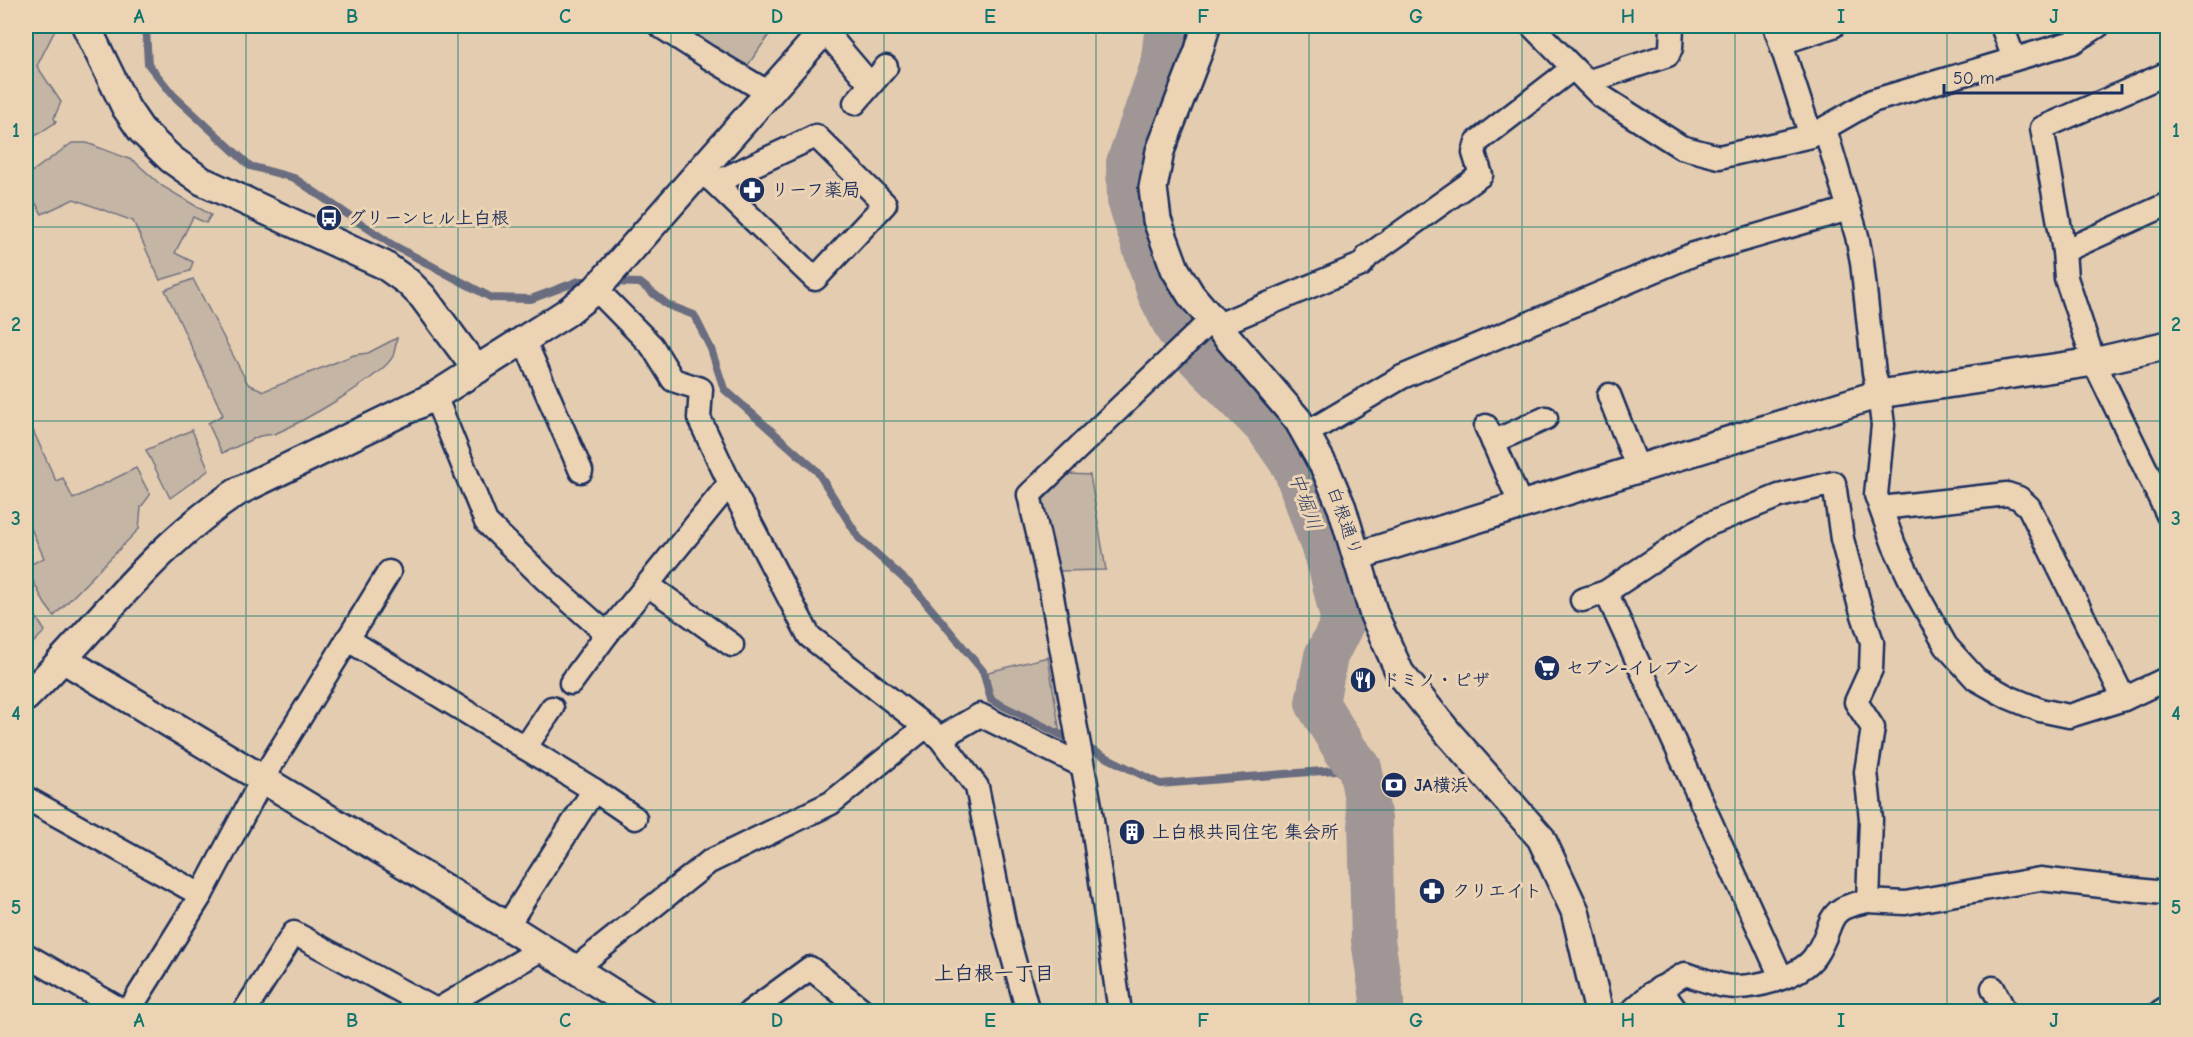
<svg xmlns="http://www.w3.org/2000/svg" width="2193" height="1037" viewBox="0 0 2193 1037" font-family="'Comic Neue','Klee One',sans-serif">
	<rect width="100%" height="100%" fill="#e3ccb0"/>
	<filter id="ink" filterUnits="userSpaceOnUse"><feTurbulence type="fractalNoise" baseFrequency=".0167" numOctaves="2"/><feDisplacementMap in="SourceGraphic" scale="12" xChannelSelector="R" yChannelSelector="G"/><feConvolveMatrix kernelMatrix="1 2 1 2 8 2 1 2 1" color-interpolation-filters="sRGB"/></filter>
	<g filter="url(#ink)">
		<!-- green -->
		<g fill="#c5b5a4" stroke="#707281" stroke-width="1.5">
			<path d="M26 26H52L55 30 37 66 61 102 54 118 56 122 26 142Z"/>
			<path d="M668 26H775L748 65 710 53Z"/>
			<path d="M72 143H87L134 161 162 186 211 215 206 223 193 217 175 253 193 262 190 271 160 280 133 221 74 199 42 214 26 187V176Z"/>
			<path d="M193 279 248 384 264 391 354 355 368 353 397 338C396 343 395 350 393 356 384 376 296 426 274 434 269 435 265 435 260 436 247 441 235 448 222 453L208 423 223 415 165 290Z"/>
			<path d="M26 415 56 481 63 478 73 499 136 468 150 495 141 507 139 529 54 616 45 604 27 569 29 565 44 558 26 517Z"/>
			<path d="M192 430 209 470 170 498 146 450Z"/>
			<path d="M1069 474 1090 475 1106 570 1059 571 1042 501Z"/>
			<path d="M26 602 45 631 26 650Z"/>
			<path d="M1048 657 1060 733 991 696 988 672Z"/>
		</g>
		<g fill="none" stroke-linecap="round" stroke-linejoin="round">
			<!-- stream -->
			<g stroke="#6a6d7f" stroke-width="8">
				<path d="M144 26 146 30 148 64 173 95 250 166 294 178 391 244 492 298 531 299 579 281H593"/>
				<path d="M611 282 640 283 668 305 694 315 711 349 724 389 817 471 859 538 913 587 983 671 991 700 1160 784 1360 768"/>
			</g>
			<!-- river -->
			<path stroke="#9f9695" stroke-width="44" d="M1167 26 1162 66 1128 163 1129 200 1159 293 1176 327 1195 354 1267 427 1294 466 1330 567 1343 622 1326 656 1317 703 1346 751 1360 768 1370 819 1373 940 1382 999V1012"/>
			<defs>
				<g id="minor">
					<path d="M660 26 708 57 769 93"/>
					<path d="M1532 26 1587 82 1668 55 1671 48 1672 26"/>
					<path d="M1775 26 1811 136"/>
					<path d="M2002 26 2014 59"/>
					<path d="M824 30 870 84"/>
					<path d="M1781 43 1833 26"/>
					<path d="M2168 73 2042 128 2064 251 2066 278 2094 362 2168 515"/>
					<path d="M1587 82 1601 96 1681 147 1719 157 1811 136 1872 101 2073 42 2098 26"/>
					<path d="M855 103 886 67"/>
					<path d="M1825 129 1857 236 1862 262 1874 373 1879 394 1883 425 1876 495 1894 545 1917 594 1946 646 1976 679 2008 697 2040 710 2069 716 2124 699 2168 678"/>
					<path d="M700 171 715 183 815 279 885 204 816 136 715 183"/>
					<path d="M2064 251 2168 204"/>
					<path d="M596 289 652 346 673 380 701 389 699 418 734 492 809 636 940 738 977 787 1005 928 1028 1012"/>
					<path d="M1216 326 1361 265 1368 256 1481 175 1474 153 1477 142 1573 68"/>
					<path d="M524 340 581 471"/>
					<path d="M1609 395 1638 469"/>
					<path d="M435 396 486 522 546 580 607 634"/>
					<path d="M1486 426 1521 505"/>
					<path d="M1307 433 1402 377 1694 254 1849 209"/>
					<path d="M1493 442 1546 418"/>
					<path d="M1881 508 2007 494 2019 498 2029 507 2124 699"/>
					<path d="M648 585 732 645"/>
					<path d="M1606 592 1781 977"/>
					<path d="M1582 600 1606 592 1707 525 1779 496 1834 483 1842 539 1859 603 1872 642 1871 669 1856 702 1873 728 1866 772 1871 819 1868 901C1821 909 1837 923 1815 956 1800 978 1750 990 1725 986 1711 983 1698 978 1685 974L1651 994 1631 1012"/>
					<path d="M347 639 594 790 635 818"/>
					<path d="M571 683 607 634 730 483"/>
					<path d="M940 738 980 715 1081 765"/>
					<path d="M525 748 552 708"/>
					<path d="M26 798 201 895"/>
					<path d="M1868 901 1905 903 2040 879 2163 893 2168 891"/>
					<path d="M507 926 594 790"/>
					<path d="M26 955 125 1012"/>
					<path d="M576 968 709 862 831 803 925 727"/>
					<path d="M1660 988 1677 1012"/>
					<path d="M1993 988 2005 1012"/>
					<path d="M128 1012 201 895 263 778 389 572"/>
					<path d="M244 1012 294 933 436 1010"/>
					<path d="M434 1012 542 949"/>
					<path d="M750 1012 810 968 865 1012"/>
					<path d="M1120 1012 1090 806 1049 580 1029 495 1211 320"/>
					<path d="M2160 1012 2168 1007"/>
				</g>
				<g id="tertiary">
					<path d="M86 26 126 108 141 130 171 159 202 181 384 265 408 282 423 297 477 370"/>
					<path d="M1206 26 1199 50 1160 151 1153 188 1157 220 1175 269 1191 295 1298 420 1326 470 1342 508 1374 615 1400 673 1450 735 1541 838 1575 911 1599 1012"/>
					<path d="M1357 556 1879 394 2094 362 2168 345"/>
					<path d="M63 659 507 926 643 1012"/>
					<path d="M26 697C96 629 155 544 239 491L435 396 566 313 596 289 828 26"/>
				</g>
			</defs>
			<!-- minor casing -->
			<use href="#minor" stroke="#1b2f5e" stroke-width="27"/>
			<!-- tertiary casing -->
			<use href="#tertiary" stroke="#1b2f5e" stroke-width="32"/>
			<!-- minor -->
			<use href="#minor" stroke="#ebd3b3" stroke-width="22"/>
			<!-- tertiary -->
			<use href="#tertiary" stroke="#ebd3b3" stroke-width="27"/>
		</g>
	</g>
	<!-- grid -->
	<path fill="none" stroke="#0f766e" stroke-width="1.5" stroke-opacity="0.55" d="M246 26V1012M458 26V1012M671 26V1012M884 26V1012M1096 26V1012M1309 26V1012M1522 26V1012M1735 26V1012M1947 26V1012M26 227H2168M26 421H2168M26 616H2168M26 810H2168"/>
	<!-- icons -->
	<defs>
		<symbol id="pharmacy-disc" viewBox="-11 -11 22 22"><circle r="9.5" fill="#1b2f5e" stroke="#ebd3b3"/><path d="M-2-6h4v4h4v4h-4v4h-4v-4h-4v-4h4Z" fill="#fff"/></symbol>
		<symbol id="bus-disc" viewBox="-11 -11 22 22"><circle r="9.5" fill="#1b2f5e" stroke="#ebd3b3"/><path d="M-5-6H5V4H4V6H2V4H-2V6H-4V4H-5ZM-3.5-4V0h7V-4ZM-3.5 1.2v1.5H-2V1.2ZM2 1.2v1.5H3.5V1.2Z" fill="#fff"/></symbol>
		<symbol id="supermarket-disc" viewBox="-11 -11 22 22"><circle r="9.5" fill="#1b2f5e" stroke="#ebd3b3"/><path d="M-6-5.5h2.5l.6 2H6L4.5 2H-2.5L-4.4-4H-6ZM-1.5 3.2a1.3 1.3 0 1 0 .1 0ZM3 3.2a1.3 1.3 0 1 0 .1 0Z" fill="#fff"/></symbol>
		<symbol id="restaurant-disc" viewBox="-11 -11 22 22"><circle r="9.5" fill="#1b2f5e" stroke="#ebd3b3"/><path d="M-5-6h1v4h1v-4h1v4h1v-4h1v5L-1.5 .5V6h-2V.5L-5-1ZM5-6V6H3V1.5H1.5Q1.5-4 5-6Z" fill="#fff"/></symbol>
		<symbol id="bank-disc" viewBox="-11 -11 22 22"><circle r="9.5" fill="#1b2f5e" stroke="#ebd3b3"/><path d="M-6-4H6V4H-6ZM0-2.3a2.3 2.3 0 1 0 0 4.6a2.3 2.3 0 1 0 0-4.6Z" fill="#fff"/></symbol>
		<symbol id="building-disc" viewBox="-11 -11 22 22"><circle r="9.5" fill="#1b2f5e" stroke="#ebd3b3"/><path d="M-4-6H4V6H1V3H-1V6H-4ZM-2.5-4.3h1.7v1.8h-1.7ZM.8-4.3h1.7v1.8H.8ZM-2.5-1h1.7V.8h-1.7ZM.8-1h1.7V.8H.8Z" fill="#fff"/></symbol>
	</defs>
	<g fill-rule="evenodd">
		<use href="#pharmacy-disc" x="737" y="175" width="30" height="30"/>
		<use href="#bus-disc" x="314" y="203" width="30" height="30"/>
		<use href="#supermarket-disc" x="1532" y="653" width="30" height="30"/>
		<use href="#restaurant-disc" x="1348" y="665" width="30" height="30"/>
		<use href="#bank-disc" x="1379" y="770" width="30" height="30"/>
		<use href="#building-disc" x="1117" y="817" width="30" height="30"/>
		<use href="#pharmacy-disc" x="1417" y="876" width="30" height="30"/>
	</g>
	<g text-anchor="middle" stroke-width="6" stroke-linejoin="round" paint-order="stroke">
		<!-- poi labels -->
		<g font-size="18" font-weight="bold" fill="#1b2f5e" stroke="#ebd3b3" text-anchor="start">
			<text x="771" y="196">リーフ薬局</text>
			<text x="348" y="224">グリーンヒル上白根</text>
			<text x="1566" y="674">セブン-イレブン</text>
			<text x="1382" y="686">ドミノ・ピザ</text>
			<text x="1414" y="791">JA横浜</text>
			<text x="1152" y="838">上白根共同住宅 集会所</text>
			<text x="1452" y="897">クリエイト</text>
		</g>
		<!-- street labels -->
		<g font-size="18" fill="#1b2f5e" stroke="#ebd3b3">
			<text transform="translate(1345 521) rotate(71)" y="6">白根通り</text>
		</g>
		<!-- water labels -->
		<g font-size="20" font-style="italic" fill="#354469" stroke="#ebd3b3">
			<text transform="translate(1306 501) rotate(70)" y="7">中堀川</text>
		</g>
		<!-- neighbourhood labels -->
		<g font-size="20" font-weight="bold" fill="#1b2f5e" stroke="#ebd3b3">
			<text x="994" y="980">上白根一丁目</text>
		</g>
	</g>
	<!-- margin -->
	<rect width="2193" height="1037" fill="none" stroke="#ebd3b3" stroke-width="66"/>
	<!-- scale -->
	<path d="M1944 84v9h178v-9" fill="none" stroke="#1b2f5e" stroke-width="3"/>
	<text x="1953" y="84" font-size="18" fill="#1b2f5e" stroke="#ebd3b3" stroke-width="4.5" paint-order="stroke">50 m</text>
	<rect x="33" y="33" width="2127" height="971" fill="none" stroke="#0f766e" stroke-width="2"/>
	<g font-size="20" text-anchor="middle" font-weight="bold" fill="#0f766e">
		<text x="139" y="23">A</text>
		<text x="352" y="23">B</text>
		<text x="565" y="23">C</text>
		<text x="777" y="23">D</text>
		<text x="990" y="23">E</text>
		<text x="1203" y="23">F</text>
		<text x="1416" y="23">G</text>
		<text x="1628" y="23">H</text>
		<text x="1841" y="23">I</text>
		<text x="2054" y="23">J</text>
		<text x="16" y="137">1</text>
		<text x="2176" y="137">1</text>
		<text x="16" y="331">2</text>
		<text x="2176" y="331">2</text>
		<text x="16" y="525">3</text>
		<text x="2176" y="525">3</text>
		<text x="16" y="720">4</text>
		<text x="2176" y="720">4</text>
		<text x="16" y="914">5</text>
		<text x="2176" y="914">5</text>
		<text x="139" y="1027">A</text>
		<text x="352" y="1027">B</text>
		<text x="565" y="1027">C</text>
		<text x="777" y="1027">D</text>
		<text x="990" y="1027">E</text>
		<text x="1203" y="1027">F</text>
		<text x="1416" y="1027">G</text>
		<text x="1628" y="1027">H</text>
		<text x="1841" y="1027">I</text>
		<text x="2054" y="1027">J</text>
	</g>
</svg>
